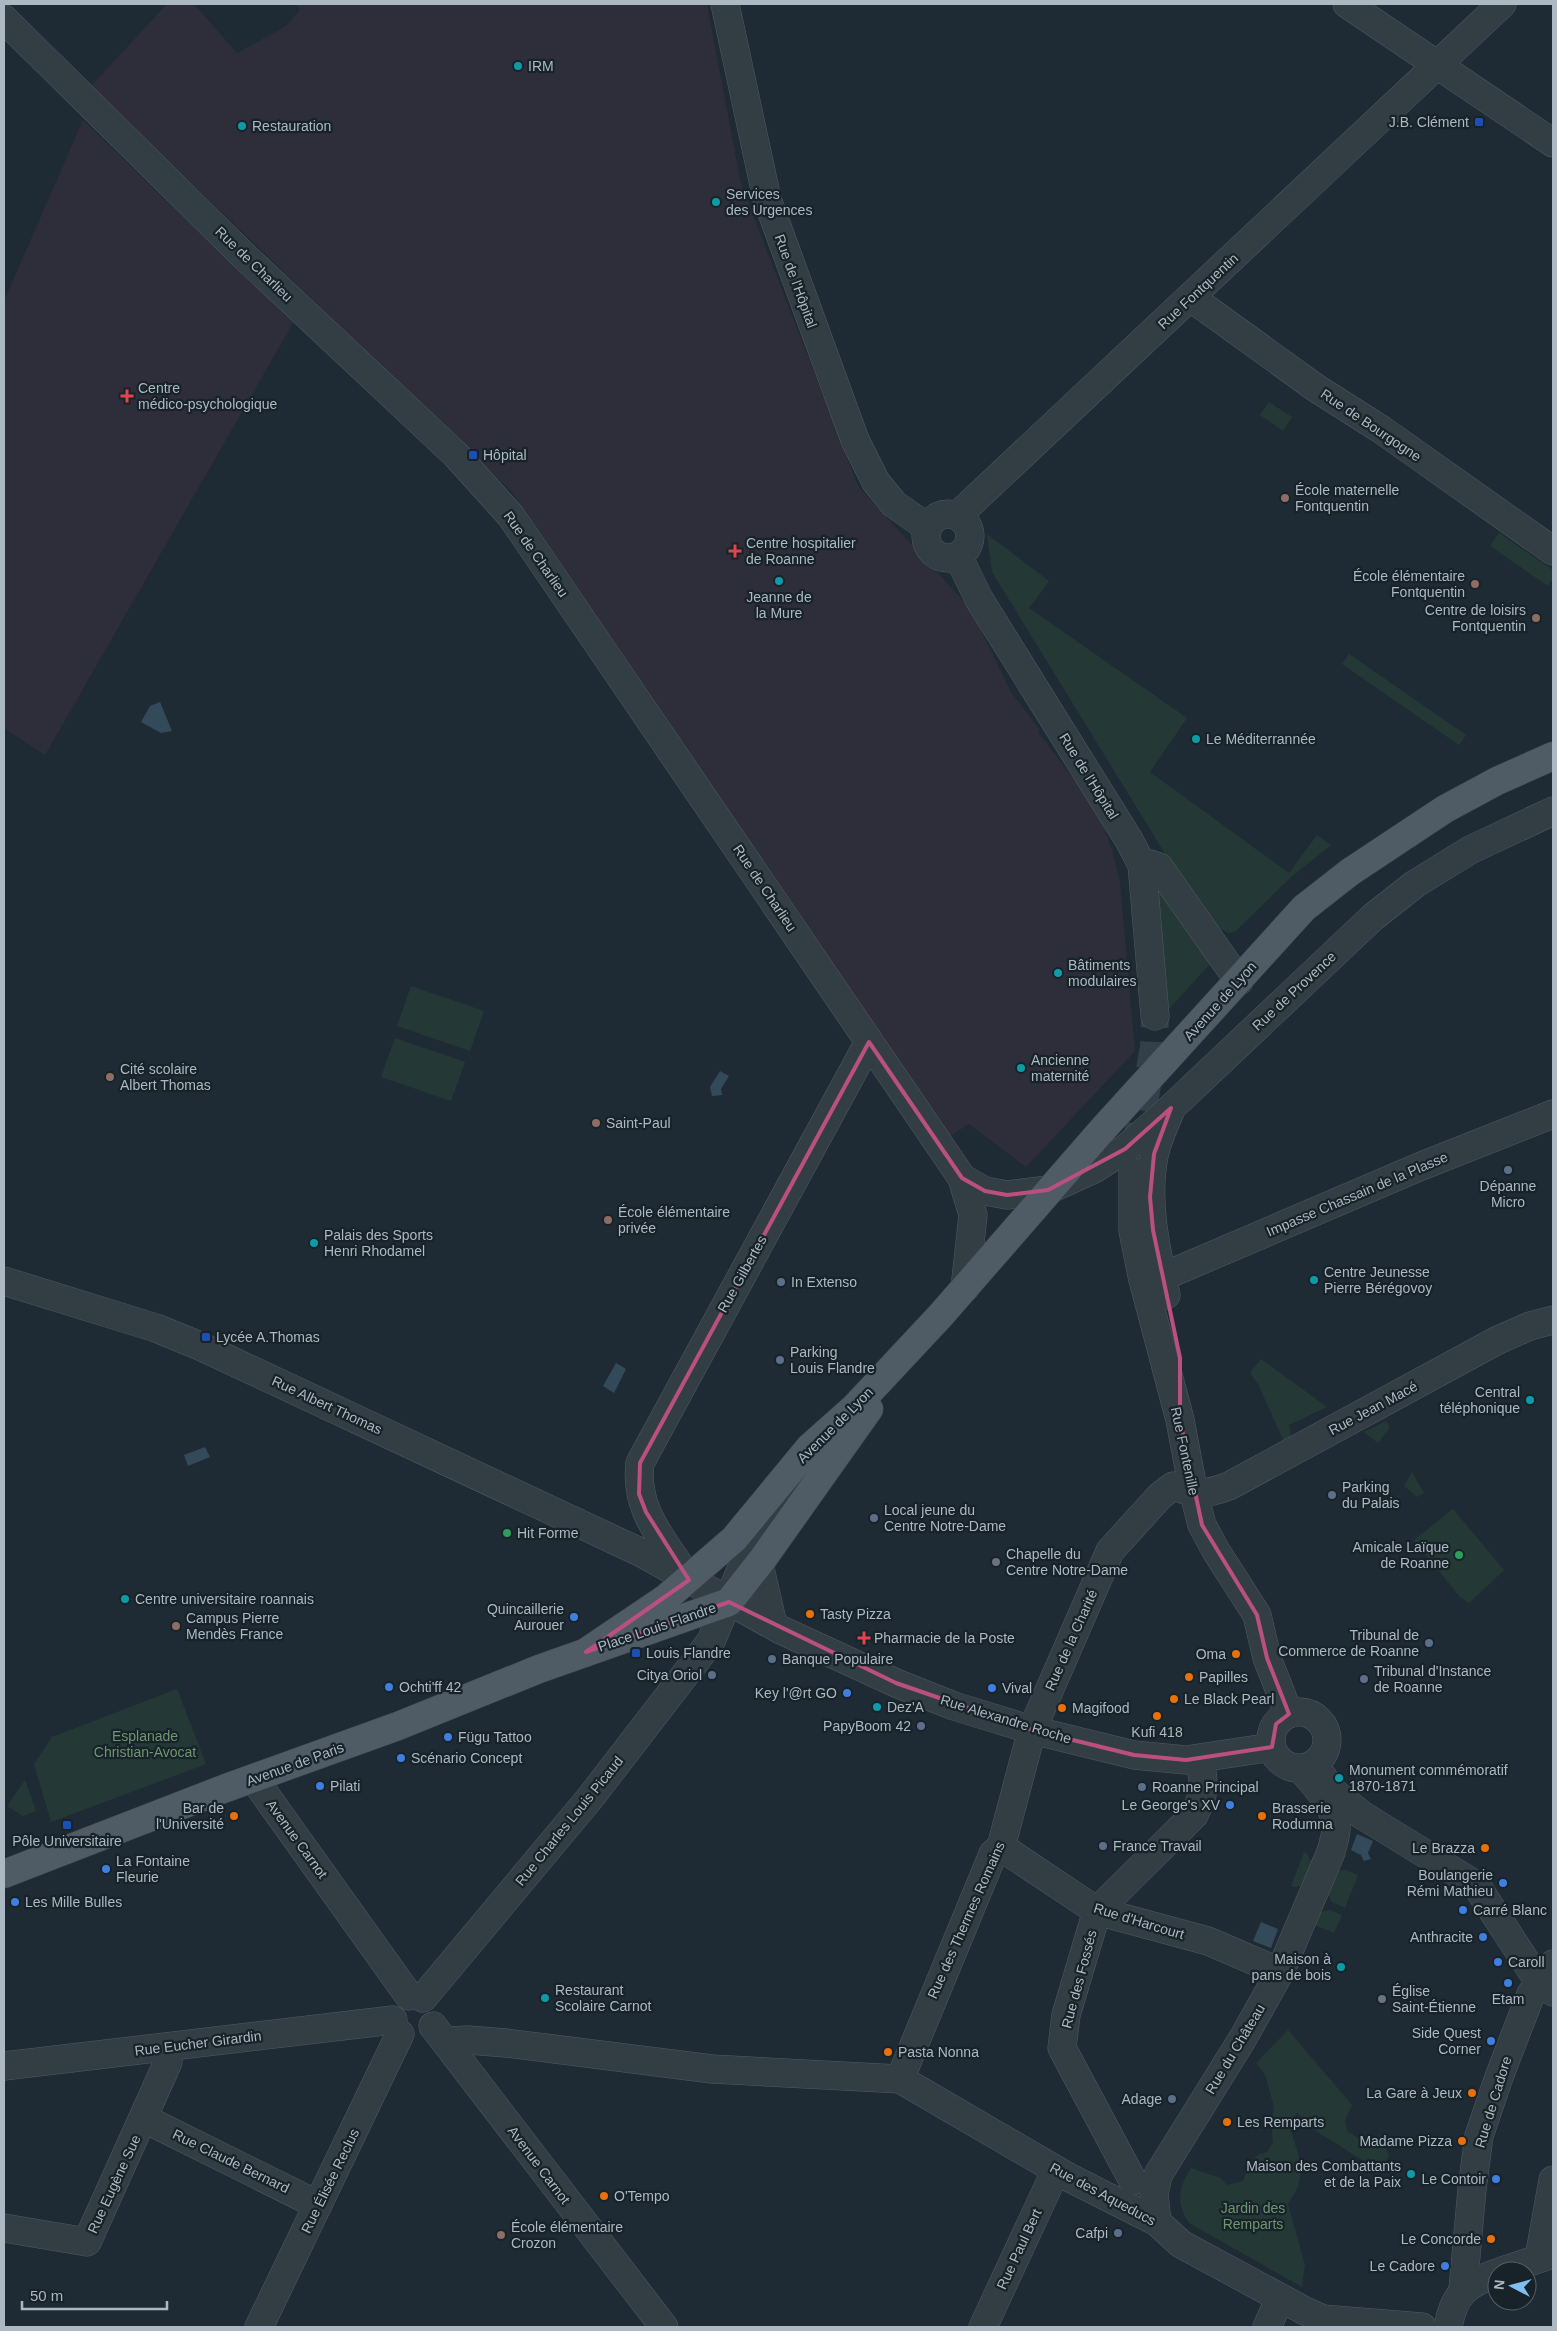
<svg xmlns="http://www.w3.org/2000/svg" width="1557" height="2331" viewBox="0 0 1557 2331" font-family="Helvetica,sans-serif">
	<rect width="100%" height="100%" fill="#1f2b34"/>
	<!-- medical -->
	<g fill="#2d2e39">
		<path d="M167 4H194L237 53 286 26 300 10 295 4H707L741 184 858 486 970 608 1011 692 1040 730 1038 732 1099 813 1112 850 1120 883 1135 1051 1026 1167 969 1124 950 1136 514 494 91 86Z"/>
		<path d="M83 120 293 323 45 755 4 728V301Z"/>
	</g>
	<!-- green -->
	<g fill="#243936">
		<path d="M1269 402 1292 417 1283 431 1260 415Z"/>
		<path d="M1499 533 1553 570V579L1548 586 1490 546Z"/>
		<path d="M987 534 1049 581 1029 608 1187 718 1150 772 1289 873 1317 835 1331 845 1291 877 1236 931 1229 933 1207 922 992 572Z"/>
		<path d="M1349 654 1466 735 1459 745 1342 664Z"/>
		<path d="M1154 872 1211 963 1166 1012Z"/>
		<path d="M411 986 484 1011 470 1051 397 1026Z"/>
		<path d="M395 1038 465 1062 451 1101 381 1077Z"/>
		<path d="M1261 1359 1327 1407 1289 1425 1291 1435 1285 1444 1258 1384 1250 1373Z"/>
		<path d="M1386 1421 1390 1427 1378 1443 1364 1432Z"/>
		<path d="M1412 1472 1424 1493 1417 1497 1404 1486Z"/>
		<path d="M1453 1509 1504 1570 1469 1603 1460 1597 1414 1540Z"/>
		<path d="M177 1689 206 1764 51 1822 34 1764 52 1737Z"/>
		<path d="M25 1780 36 1811 23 1816 7 1806Z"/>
		<path d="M1304 1852 1308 1854 1309 1859 1313 1861 1304 1885 1295 1887 1291 1886Z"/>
		<path d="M1346 1870 1358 1875 1345 1908 1332 1902 1328 1895 1336 1871Z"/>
		<path d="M1330 1910 1342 1915 1334 1933 1315 1925 1320 1912Z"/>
		<path d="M1288 2030 1352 2105 1345 2121 1347 2131 1358 2138 1385 2135V2145L1389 2156 1380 2171 1316 2131 1297 2113 1289 2125C1299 2159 1310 2172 1288 2204L1305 2265 1302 2287 1189 2223C1176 2203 1178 2188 1191 2168L1220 2178 1227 2185 1243 2181 1250 2163 1258 2155 1267 2152 1273 2143 1271 2123 1274 2107 1265 2074 1256 2063Z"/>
	</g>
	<!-- water -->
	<g fill="#334a5b">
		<path d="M160 702 172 731 161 733 141 722 150 706Z"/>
		<path d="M720 1071 729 1076 721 1089 722 1095 712 1096 710 1087Z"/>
		<path d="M616 1363 626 1369 614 1393 603 1386Z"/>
		<path d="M205 1447 210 1457 188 1466 184 1455Z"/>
		<path d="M1357 1834 1373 1841 1368 1853 1371 1859 1364 1861 1361 1855 1351 1850Z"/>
		<path d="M1261 1922 1278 1929 1271 1948 1253 1941Z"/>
	</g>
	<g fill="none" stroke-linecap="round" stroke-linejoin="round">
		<!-- minor-tunnel -->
		<path stroke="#344049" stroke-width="28" stroke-dasharray="28 14" stroke-linecap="butt" d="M1135 1152 1154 1047 1155 1016"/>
		<defs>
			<g id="minor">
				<path d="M725 4 767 199 855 440 876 482 894 504 928 528"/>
				<path d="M1347 4 1553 143"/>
				<path d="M4 19 243 255 456 455 511 516 962 1178 973 1215 965 1288"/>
				<path d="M1190 297 1316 388 1382 430 1553 551"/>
				<circle cx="948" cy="536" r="22"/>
				<path d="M957 516 1502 4"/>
				<path d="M958 556 979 599 1129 840 1142 865 1155 1016"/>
				<path d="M1142 865 1150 864 1159 867 1239 981"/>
				<path d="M1133 1172V1231L1142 1276 1180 1420 1194 1494 1202 1525 1216 1551 1257 1615 1267 1658 1289 1714"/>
				<path d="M962 1178 985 1191 1007 1195 1048 1190 1094 1169 1125 1149 1171 1108 1373 917 1415 884 1470 850 1553 811"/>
				<path d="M1162 1277 1419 1167 1553 1114"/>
				<path d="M4 1281 156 1328 200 1346 640 1552 781 1630 896 1683 954 1706 1032 1730 1134 1755 1186 1760 1272 1747"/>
				<path d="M1166 1295C1156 1249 1145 1202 1154 1156 1157 1141 1164 1126 1170 1112"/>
				<path d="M759 1564 773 1625"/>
				<path d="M687 1577C663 1539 634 1510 640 1463L869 1042"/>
				<circle cx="1299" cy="1740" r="28"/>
				<path d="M1323 1777 1331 1790 1362 1815 1476 1885 1539 1982 1553 1992"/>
				<path d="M254 1779 409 1996"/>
				<path d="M1001 1847 1097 1911 1208 1941 1280 1972"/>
				<path d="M423 1998 590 1798 711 1641 749 1551 829 1443"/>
				<path d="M433 2026 664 2327"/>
				<path d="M447 2041 468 2040 506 2043 712 2069 900 2079 1070 2178 1157 2222 1181 2244 1305 2311 1323 2319 1422 2327"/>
				<path d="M4 2066 393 2020"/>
				<path d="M900 2079 993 1854 1001 1847 1032 1730 1110 1551 1160 1496 1173 1486C1197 1495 1205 1495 1229 1486L1498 1340 1530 1326 1553 1320"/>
				<path d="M145 2119 318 2205"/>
				<path d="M1133 2181 1062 2048 1066 2015 1097 1911 1194 1815C1206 1792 1204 1783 1200 1759"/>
				<path d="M1157 2222 1154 2194 1158 2175 1243 2038 1280 1972 1331 1852C1333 1843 1337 1834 1336 1825 1334 1804 1314 1784 1301 1769"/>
				<path d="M4 2228 87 2242 168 2062 166 2048"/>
				<path d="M1539 2258 1553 2180"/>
				<path d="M1502 2271 1553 2254"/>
				<path d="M1463 2289 1472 2189 1479 2136 1499 2077 1531 1994 1553 1964"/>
				<path d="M259 2327 400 2034"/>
				<path d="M983 2327 1056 2170"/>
				<path d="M1267 2327 1280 2298"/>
				<path d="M1448 2327C1454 2294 1466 2284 1497 2273"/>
			</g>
			<g id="major">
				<path d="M586 1652 666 1598 734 1539 810 1447 855 1407 941 1315 1103 1129 1304 908 1350 872 1445 809 1497 781 1553 756"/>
				<path d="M4 1874 226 1788 398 1726 539 1669 729 1602 762 1560 869 1409"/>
			</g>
		</defs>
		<!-- minor casing -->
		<use href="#minor" stroke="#505b63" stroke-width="29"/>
		<!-- major casing -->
		<use href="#major" stroke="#3c464e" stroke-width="29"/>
		<!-- minor -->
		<use href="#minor" stroke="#333d44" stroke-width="28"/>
		<!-- major -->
		<use href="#major" stroke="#505c65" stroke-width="28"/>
	</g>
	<!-- marked area -->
	<path fill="none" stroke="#ba507f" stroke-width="4" stroke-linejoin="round" d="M869 1042 962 1178 985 1191 1007 1195 1048 1190 1125 1149 1171 1108 1154 1154 1150 1197 1153 1230 1180 1358V1420L1202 1525 1257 1615 1267 1658 1289 1714 1276 1724 1272 1747 1186 1760 1134 1755 1032 1730 896 1683 729 1602 586 1652 689 1580 646 1512 639 1494 640 1463Z"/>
	<!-- markers -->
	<g fill="#0f9aa8" stroke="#182229" stroke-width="2">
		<circle cx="518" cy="66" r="5"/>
		<circle cx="242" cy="126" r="5"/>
		<circle cx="716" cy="202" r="5"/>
		<circle cx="779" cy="581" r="5"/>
		<circle cx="1196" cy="739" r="5"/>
		<circle cx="1058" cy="973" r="5"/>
		<circle cx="1021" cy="1068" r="5"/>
		<circle cx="314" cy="1243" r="5"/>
		<circle cx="1314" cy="1280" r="5"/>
		<circle cx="1530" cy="1400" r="5"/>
		<circle cx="125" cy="1599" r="5"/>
		<circle cx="877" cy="1707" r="5"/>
		<circle cx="1339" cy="1778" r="5"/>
		<circle cx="1341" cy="1967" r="5"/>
		<circle cx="545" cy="1998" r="5"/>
		<circle cx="1411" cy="2174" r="5"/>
	</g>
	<g fill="#1a4fb4" stroke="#182229" stroke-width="2">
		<rect x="1474" y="117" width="10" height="10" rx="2.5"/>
		<rect x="468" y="450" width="10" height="10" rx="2.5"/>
		<rect x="201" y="1332" width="10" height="10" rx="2.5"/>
		<rect x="631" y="1648" width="10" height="10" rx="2.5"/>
		<rect x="62" y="1820" width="10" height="10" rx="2.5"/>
	</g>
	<g fill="#e0444e" stroke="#182229" stroke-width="2">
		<path d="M124.5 388.5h5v5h5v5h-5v5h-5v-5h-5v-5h5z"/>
		<path d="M732.5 543.5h5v5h5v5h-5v5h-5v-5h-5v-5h5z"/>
		<path d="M861.5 1630.5h5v5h5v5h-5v5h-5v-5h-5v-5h5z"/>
	</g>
	<g fill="#8d6e63" stroke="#182229" stroke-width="2">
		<circle cx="1285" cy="498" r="5"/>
		<circle cx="1475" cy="584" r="5"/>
		<circle cx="1536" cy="618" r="5"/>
		<circle cx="110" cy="1077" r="5"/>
		<circle cx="596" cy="1123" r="5"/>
		<circle cx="608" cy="1220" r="5"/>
		<circle cx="176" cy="1626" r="5"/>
		<circle cx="501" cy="2235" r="5"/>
	</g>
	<g fill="#5c6f8a" stroke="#182229" stroke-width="2">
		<circle cx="1508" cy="1170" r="5"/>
		<circle cx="781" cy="1282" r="5"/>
		<circle cx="780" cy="1360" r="5"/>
		<circle cx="1332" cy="1495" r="5"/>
		<circle cx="874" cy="1518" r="5"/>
		<circle cx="1429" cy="1643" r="5"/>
		<circle cx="772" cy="1659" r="5"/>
		<circle cx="712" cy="1675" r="5"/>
		<circle cx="1364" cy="1679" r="5"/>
		<circle cx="921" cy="1726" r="5"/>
		<circle cx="1142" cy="1787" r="5"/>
		<circle cx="1103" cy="1846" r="5"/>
		<circle cx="1172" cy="2099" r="5"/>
		<circle cx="1118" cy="2233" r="5"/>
	</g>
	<g fill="#2e9e5b" stroke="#182229" stroke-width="2">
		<circle cx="507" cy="1533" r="5"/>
		<circle cx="1459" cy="1555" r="5"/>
	</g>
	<g fill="#6b7280" stroke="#182229" stroke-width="2">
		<circle cx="996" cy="1562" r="5"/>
		<circle cx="1382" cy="1999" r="5"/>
	</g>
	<g fill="#e8710a" stroke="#182229" stroke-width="2">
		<circle cx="810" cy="1614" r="5"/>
		<circle cx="1236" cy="1654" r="5"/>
		<circle cx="1189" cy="1677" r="5"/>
		<circle cx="1174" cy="1699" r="5"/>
		<circle cx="1062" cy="1708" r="5"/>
		<circle cx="1157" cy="1716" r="5"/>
		<circle cx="234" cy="1816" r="5"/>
		<circle cx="1262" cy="1816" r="5"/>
		<circle cx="1485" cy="1848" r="5"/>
		<circle cx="888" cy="2052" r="5"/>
		<circle cx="1472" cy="2093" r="5"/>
		<circle cx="1227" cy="2122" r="5"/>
		<circle cx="1462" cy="2141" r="5"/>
		<circle cx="604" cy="2196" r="5"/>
		<circle cx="1491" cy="2239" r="5"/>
	</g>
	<g fill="#3f7fe0" stroke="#182229" stroke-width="2">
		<circle cx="574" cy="1617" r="5"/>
		<circle cx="389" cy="1687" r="5"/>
		<circle cx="992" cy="1688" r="5"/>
		<circle cx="847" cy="1693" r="5"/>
		<circle cx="448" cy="1737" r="5"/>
		<circle cx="401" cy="1758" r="5"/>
		<circle cx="320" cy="1786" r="5"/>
		<circle cx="1230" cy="1805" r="5"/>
		<circle cx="106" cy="1869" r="5"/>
		<circle cx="1503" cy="1883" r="5"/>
		<circle cx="15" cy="1902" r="5"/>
		<circle cx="1463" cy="1910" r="5"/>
		<circle cx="1483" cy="1937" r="5"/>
		<circle cx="1498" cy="1962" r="5"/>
		<circle cx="1508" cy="1983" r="5"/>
		<circle cx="1491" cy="2041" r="5"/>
		<circle cx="1496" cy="2179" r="5"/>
		<circle cx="1445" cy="2266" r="5"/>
	</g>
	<g text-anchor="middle" stroke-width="4.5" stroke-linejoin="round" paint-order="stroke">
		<!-- poi labels -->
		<g font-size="14" fill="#acb8c2" stroke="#182229" text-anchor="start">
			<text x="528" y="71">IRM</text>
			<text x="1469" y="127" text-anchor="end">J.B. Clément</text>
			<text x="252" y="131">Restauration</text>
			<text x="726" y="199">Services<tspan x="726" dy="16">des Urgences</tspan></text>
			<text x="138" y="393">Centre<tspan x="138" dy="16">médico-psychologique</tspan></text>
			<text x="483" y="460">Hôpital</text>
			<text x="1295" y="495">École maternelle<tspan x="1295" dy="16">Fontquentin</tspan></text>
			<text x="746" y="548">Centre hospitalier<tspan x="746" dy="16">de Roanne</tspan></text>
			<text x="1465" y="581" text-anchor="end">École élémentaire<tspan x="1465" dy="16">Fontquentin</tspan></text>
			<text x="779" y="602" text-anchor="middle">Jeanne de<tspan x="779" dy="16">la Mure</tspan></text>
			<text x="1526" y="615" text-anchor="end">Centre de loisirs<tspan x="1526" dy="16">Fontquentin</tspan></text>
			<text x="1206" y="744">Le Méditerrannée</text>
			<text x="1068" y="970">Bâtiments<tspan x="1068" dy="16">modulaires</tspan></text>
			<text x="1031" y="1065">Ancienne<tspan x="1031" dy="16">maternité</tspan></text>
			<text x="120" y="1074">Cité scolaire<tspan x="120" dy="16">Albert Thomas</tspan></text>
			<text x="606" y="1128">Saint-Paul</text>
			<text x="1508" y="1191" text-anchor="middle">Dépanne<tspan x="1508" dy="16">Micro</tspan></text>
			<text x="618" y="1217">École élémentaire<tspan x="618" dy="16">privée</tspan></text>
			<text x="324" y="1240">Palais des Sports<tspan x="324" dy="16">Henri Rhodamel</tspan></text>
			<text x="1324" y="1277">Centre Jeunesse<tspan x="1324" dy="16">Pierre Bérégovoy</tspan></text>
			<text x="791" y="1287">In Extenso</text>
			<text x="216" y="1342">Lycée A.Thomas</text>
			<text x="790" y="1357">Parking<tspan x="790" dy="16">Louis Flandre</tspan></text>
			<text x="1520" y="1397" text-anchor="end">Central<tspan x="1520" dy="16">téléphonique</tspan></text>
			<text x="1342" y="1492">Parking<tspan x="1342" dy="16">du Palais</tspan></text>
			<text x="884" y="1515">Local jeune du<tspan x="884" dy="16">Centre Notre-Dame</tspan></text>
			<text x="517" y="1538">Hit Forme</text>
			<text x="1449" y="1552" text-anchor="end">Amicale Laïque<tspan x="1449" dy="16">de Roanne</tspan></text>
			<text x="1006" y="1559">Chapelle du<tspan x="1006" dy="16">Centre Notre-Dame</tspan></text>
			<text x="135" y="1604">Centre universitaire roannais</text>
			<text x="564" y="1614" text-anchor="end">Quincaillerie<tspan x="564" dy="16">Aurouer</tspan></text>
			<text x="820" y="1619">Tasty Pizza</text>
			<text x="186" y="1623">Campus Pierre<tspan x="186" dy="16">Mendès France</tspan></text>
			<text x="1419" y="1640" text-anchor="end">Tribunal de<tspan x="1419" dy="16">Commerce de Roanne</tspan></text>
			<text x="874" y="1643">Pharmacie de la Poste</text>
			<text x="646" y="1658">Louis Flandre</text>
			<text x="1226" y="1659" text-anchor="end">Oma</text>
			<text x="782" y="1664">Banque Populaire</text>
			<text x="1374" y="1676">Tribunal d'Instance<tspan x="1374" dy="16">de Roanne</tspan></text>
			<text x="702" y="1680" text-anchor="end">Citya Oriol</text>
			<text x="1199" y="1682">Papilles</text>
			<text x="399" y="1692">Ochti'ff 42</text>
			<text x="1002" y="1693">Vival</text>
			<text x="837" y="1698" text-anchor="end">Key l'@rt GO</text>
			<text x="1184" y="1704">Le Black Pearl</text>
			<text x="887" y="1712">Dez'A</text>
			<text x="1072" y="1713">Magifood</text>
			<text x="911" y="1731" text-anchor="end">PapyBoom 42</text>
			<text x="1157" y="1737" text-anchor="middle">Kufi 418</text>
			<text x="458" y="1742">Fügu Tattoo</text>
			<text x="411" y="1763">Scénario Concept</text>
			<text x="1349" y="1775">Monument commémoratif<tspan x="1349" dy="16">1870-1871</tspan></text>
			<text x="330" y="1791">Pilati</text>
			<text x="1152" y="1792">Roanne Principal</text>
			<text x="1220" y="1810" text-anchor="end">Le George's XV</text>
			<text x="224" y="1813" text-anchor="end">Bar de<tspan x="224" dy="16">l'Université</tspan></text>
			<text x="1272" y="1813">Brasserie<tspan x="1272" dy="16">Rodumna</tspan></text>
			<text x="67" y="1846" text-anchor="middle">Pôle Universitaire</text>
			<text x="1113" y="1851">France Travail</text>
			<text x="1475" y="1853" text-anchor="end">Le Brazza</text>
			<text x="116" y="1866">La Fontaine<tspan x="116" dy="16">Fleurie</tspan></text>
			<text x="1493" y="1880" text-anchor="end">Boulangerie<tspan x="1493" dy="16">Rémi Mathieu</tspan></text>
			<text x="25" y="1907">Les Mille Bulles</text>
			<text x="1473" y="1915">Carré Blanc</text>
			<text x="1473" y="1942" text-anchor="end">Anthracite</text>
			<text x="1331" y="1964" text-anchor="end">Maison à<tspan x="1331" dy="16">pans de bois</tspan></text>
			<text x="1508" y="1967">Caroll</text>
			<text x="555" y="1995">Restaurant<tspan x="555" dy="16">Scolaire Carnot</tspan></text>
			<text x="1392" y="1996">Église<tspan x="1392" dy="16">Saint-Étienne</tspan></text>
			<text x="1508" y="2004" text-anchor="middle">Etam</text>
			<text x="1481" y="2038" text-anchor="end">Side Quest<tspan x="1481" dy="16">Corner</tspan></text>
			<text x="898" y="2057">Pasta Nonna</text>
			<text x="1462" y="2098" text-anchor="end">La Gare à Jeux</text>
			<text x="1162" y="2104" text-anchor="end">Adage</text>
			<text x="1237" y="2127">Les Remparts</text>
			<text x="1452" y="2146" text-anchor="end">Madame Pizza</text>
			<text x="1401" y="2171" text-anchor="end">Maison des Combattants<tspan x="1401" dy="16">et de la Paix</tspan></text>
			<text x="1486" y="2184" text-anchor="end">Le Contoir</text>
			<text x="614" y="2201">O'Tempo</text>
			<text x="511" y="2232">École élémentaire<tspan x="511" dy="16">Crozon</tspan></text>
			<text x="1108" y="2238" text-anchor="end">Cafpi</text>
			<text x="1481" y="2244" text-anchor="end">Le Concorde</text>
			<text x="1435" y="2271" text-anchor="end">Le Cadore</text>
		</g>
		<!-- street labels -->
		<g font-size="14" fill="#acb8c2" stroke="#182229">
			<text transform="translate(254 264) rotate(44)" y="5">Rue de Charlieu</text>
			<text transform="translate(796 281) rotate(70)" y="5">Rue de l'Hôpital</text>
			<text transform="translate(1198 291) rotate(-43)" y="5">Rue Fontquentin</text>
			<text transform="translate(1371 425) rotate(34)" y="5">Rue de Bourgogne</text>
			<text transform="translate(536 554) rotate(55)" y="5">Rue de Charlieu</text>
			<text transform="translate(1089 776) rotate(58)" y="5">Rue de l'Hôpital</text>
			<text transform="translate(765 888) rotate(56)" y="5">Rue de Charlieu</text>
			<text transform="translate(1294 991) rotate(-43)" y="5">Rue de Provence</text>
			<text transform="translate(1220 1001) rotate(-48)" y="5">Avenue de Lyon</text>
			<text transform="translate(1357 1194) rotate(-23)" y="5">Impasse Chassain de la Plasse</text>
			<text transform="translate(742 1274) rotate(-61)" y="5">Rue Gilbertes</text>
			<text transform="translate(327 1405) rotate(25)" y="5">Rue Albert Thomas</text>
			<text transform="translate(1373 1408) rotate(-28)" y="5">Rue Jean Macé</text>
			<text transform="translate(835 1425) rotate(-45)" y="5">Avenue de Lyon</text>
			<text transform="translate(1185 1451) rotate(78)" y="5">Rue Fontenille</text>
			<text transform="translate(657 1627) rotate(-19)" y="5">Place Louis Flandre</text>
			<text transform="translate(1071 1640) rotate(-66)" y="5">Rue de la Charité</text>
			<text transform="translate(1006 1719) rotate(17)" y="5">Rue Alexandre Roche</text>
			<text transform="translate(295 1764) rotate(-20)" y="5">Avenue de Paris</text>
			<text transform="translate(569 1821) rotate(-51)" y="5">Rue Charles Louis Picaud</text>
			<text transform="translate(297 1839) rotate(54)" y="5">Avenue Carnot</text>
			<text transform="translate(966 1920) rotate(-66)" y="5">Rue des Thermes Romains</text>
			<text transform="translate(1139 1921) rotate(17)" y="5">Rue d'Harcourt</text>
			<text transform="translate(1079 1979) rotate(-75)" y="5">Rue des Fossés</text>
			<text transform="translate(198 2043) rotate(-7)" y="5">Rue Eucher Girardin</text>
			<text transform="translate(1235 2049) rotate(-59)" y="5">Rue du Château</text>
			<text transform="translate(1493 2102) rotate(-73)" y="5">Rue de Cadore</text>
			<text transform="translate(231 2161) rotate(26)" y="5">Rue Claude Bernard</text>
			<text transform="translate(539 2165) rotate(53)" y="5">Avenue Carnot</text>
			<text transform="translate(330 2181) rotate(-64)" y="5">Rue Élisée Reclus</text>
			<text transform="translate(114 2184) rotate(-65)" y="5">Rue Eugène Sue</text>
			<text transform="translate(1103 2194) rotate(28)" y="5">Rue des Aqueducs</text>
			<text transform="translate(1019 2249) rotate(-65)" y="5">Rue Paul Bert</text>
		</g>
		<!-- park labels -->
		<g font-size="14" fill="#6e9670" stroke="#182229">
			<text x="145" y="1741">Esplanade<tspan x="145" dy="16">Christian-Avocat</tspan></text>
			<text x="1253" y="2213">Jardin des<tspan x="1253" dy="16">Remparts</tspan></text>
		</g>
	</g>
	<!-- border -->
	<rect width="1557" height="2331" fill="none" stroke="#acb8c2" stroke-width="10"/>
	<!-- north arrow -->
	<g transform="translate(1512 2286) rotate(276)"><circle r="24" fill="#182229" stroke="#535e66"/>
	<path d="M0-4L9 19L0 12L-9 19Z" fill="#81bff2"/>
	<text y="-8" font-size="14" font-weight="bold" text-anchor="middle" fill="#acb8c2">N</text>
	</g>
	<!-- scale -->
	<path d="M22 2301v8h145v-8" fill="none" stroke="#acb8c2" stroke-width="2.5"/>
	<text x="30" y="2301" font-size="15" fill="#acb8c2" stroke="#182229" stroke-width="4" paint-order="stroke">50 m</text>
</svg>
